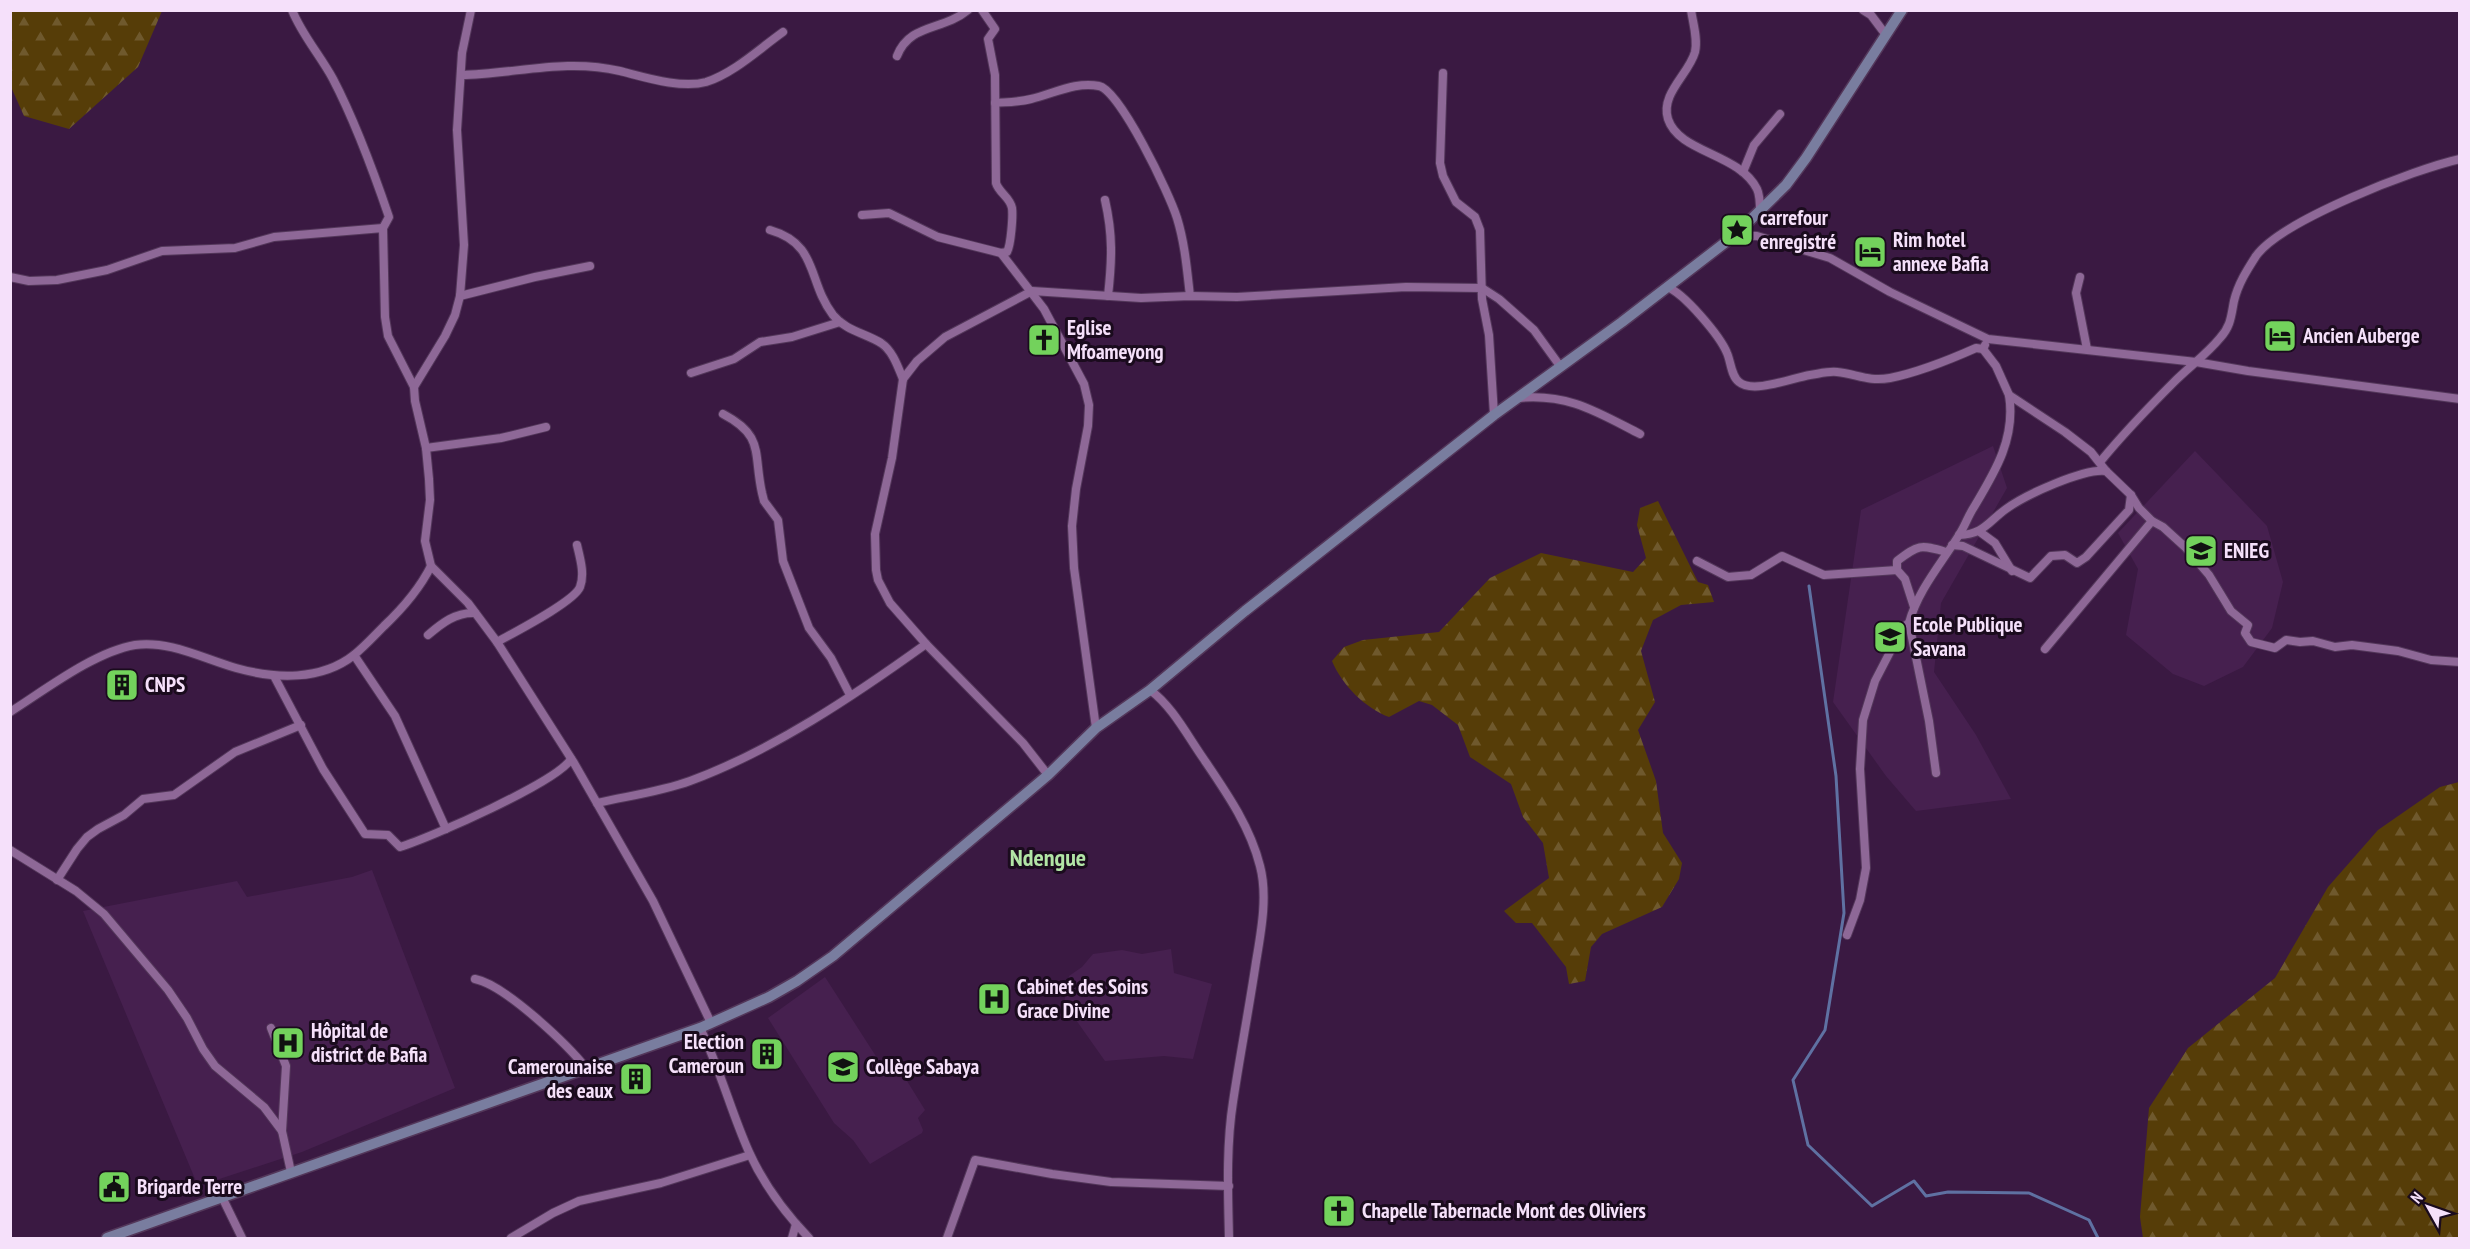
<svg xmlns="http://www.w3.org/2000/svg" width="2470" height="1249" viewBox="0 0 2470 1249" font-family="'PT Sans Narrow',sans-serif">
	<defs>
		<pattern id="forest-firs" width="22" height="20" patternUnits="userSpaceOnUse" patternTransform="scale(1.5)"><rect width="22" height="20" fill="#563d08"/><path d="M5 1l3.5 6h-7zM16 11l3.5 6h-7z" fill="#6f592d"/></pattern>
	</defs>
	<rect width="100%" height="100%" fill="#3a1942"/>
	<!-- built -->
	<g fill="#46204f">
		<path d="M1993 446 2007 488 1941 603 1934 672 1976 735 2011 799 1916 811 1886 776 1833 702 1861 510Z"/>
		<path d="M2195 451 2267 526 2283 582 2272 628 2243 667 2204 686 2173 674 2126 635 2138 569 2118 533Z"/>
		<path d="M372 870 455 1088 302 1152 198 1186 83 911 237 881 247 897 352 877Z"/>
		<path d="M1171 949 1174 973 1212 984 1193 1059 1164 1056 1105 1061 1064 1003 1069 976 1082 967 1093 954 1122 950 1142 954Z"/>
		<path d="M825 977 879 1061 907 1081 925 1110 918 1118 923 1130 922 1133 870 1164 853 1140 834 1123 768 1018Z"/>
	</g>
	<!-- forest -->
	<g fill="url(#forest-firs)">
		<path d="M10 11 11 10 162 11 138 67 69 129 24 116 11 87Z"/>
		<path d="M1658 501 1698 582 1708 585 1714 602 1681 605 1653 620 1641 651 1655 702 1638 730 1656 781 1663 833 1682 863 1679 879 1662 907 1602 934 1591 947 1585 981 1569 984 1566 967 1532 923H1516L1504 911 1549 878 1543 843 1523 817 1511 784 1470 757 1458 725 1432 705 1419 701 1389 717C1365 708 1342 685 1332 661L1344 647 1363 640 1439 632 1490 578 1541 553 1633 572 1646 558 1637 525 1640 508Z"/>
		<path d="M2459 782V1238H2143L2140 1217 2149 1108 2188 1048 2275 978 2328 887 2378 830 2440 787Z"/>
	</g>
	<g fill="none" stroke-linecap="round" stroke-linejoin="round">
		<!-- stream -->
		<path stroke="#5f71a2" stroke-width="3" d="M1809 586 1836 776 1844 913 1825 1030 1793 1080 1808 1145 1872 1206 1914 1181 1926 1196 1948 1192 2029 1193 2089 1220 2098 1238"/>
		<defs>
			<g id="minor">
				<path d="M292 10C302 35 320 55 333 79 356 123 373 170 389 217L383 228"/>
				<path d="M982 10 995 29 988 39 995 75 996 183C999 193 1010 197 1012 208 1013 216 1011 245 1007 252L1001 253"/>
				<path d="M1691 10C1693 23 1698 39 1695 52 1689 74 1660 94 1668 119 1679 153 1739 153 1757 189 1760 195 1760 204 1760 212"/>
				<path d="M1863 10 1871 15 1886 35"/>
				<path d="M897 56C910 23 943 31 968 10"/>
				<path d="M1443 73 1440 163 1443 176 1456 202 1475 217 1480 230 1482 299 1489 335 1494 415"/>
				<path d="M461 75C516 74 565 58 620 71 644 77 681 89 706 82 734 73 759 49 783 32"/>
				<path d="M995 103C1007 102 1019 102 1031 99 1053 94 1076 81 1099 86 1120 90 1170 195 1177 218 1185 244 1187 270 1190 296"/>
				<path d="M1743 172 1754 145 1780 114"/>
				<path d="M1105 200C1113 235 1112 260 1108 296"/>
				<path d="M862 215 889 213 938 237 1001 253 1044 309 1084 384 1089 405 1088 426 1076 489 1072 526 1074 568 1096 728"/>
				<path d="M770 230C819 244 807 281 833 315 846 331 865 333 881 343 893 351 898 367 903 379"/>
				<path d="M1735 235 1757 236 1830 258 1890 292 1988 339 2196 362 2248 371 2460 399"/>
				<path d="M10 277 29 281 57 280 107 270 162 251 235 248 274 237 383 228 385 317 388 336 414 387"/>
				<path d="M2080 277 2076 293 2087 349"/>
				<path d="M1667 287C1684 293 1720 336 1727 353 1731 362 1731 376 1739 382 1753 394 1792 378 1810 375 1818 374 1828 371 1837 372 1857 374 1868 382 1890 378 1920 372 1949 360 1976 348L1983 349 1985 345"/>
				<path d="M460 296 535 277 590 266"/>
				<path d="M1983 349 1996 366 2009 395 2065 432 2091 452 2106 471 2131 495 2139 508 2152 521 2163 527 2185 547 2209 575 2231 611 2248 625 2245 633 2251 642 2275 648 2286 640 2300 642 2313 641 2335 647 2352 645 2398 651 2431 660 2460 662"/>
				<path d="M691 373 734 359 760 342 792 337 840 322"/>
				<path d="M1518 398C1568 393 1597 412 1640 434"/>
				<path d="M723 414C765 436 753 453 762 493L764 501 778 520 783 561 809 628 831 658 850 695"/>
				<path d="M426 448 501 438 546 427"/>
				<path d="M2100 462C2123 434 2148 408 2174 382 2189 367 2207 354 2220 338 2231 326 2231 316 2234 301 2238 284 2247 270 2256 256 2282 220 2415 169 2460 159"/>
				<path d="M1980 532 1995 543 2012 571"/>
				<path d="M1959 535C1983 535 1989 521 2006 509 2025 495 2084 468 2106 471"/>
				<path d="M1952 545 1963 546 2030 578 2051 556 2065 555 2077 563 2086 557 2129 510 2131 495"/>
				<path d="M1697 561 1728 577 1751 575 1782 556 1824 575 1897 570"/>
				<path d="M431 566 425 541 430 500 429 479 426 448 415 401 414 387 445 336 455 315 460 296 464 245 457 130 462 53 471 10"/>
				<path d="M1914 607 1905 579 1897 570V561C1918 545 1920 544 1946 552"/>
				<path d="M1909 623 1929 721 1936 773"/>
				<path d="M428 635C442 623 456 612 475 613"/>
				<path d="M497 642C513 633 574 602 580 587 585 574 580 558 577 545"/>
				<path d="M926 644 890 603 878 580 876 570 875 534 892 458 903 379 917 361 945 337 1032 291 1141 298 1190 296 1237 297 1406 287 1482 288 1499 299 1534 330 1560 366"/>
				<path d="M2045 649 2152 521"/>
				<path d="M354 655 395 716 446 829"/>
				<path d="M274 676 323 769 365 834 388 835 400 847C430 838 557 782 571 759"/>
				<path d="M1150 690C1172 706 1187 735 1203 758 1226 792 1250 826 1260 866 1268 896 1261 932 1256 962 1249 1009 1240 1055 1233 1102 1226 1146 1228 1194 1229 1238"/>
				<path d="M10 712C45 690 94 652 135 645 169 640 204 659 236 668 275 679 321 681 354 655 365 646 374 636 384 626 403 608 419 590 431 566L468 603 497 642 574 763 653 901 711 1023"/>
				<path d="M597 803C627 796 660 792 690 781 772 751 855 695 926 644L1023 743 1048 775"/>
				<path d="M10 850 76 891 104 914 168 990 187 1018 203 1049 215 1066 264 1107 282 1131 291 1172"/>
				<path d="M57 880 77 849 87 837 98 829 124 815 143 799 174 795 235 752 301 725"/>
				<path d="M1847 935 1860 900 1866 868 1860 769 1863 720 1875 681 1903 627 1909 623C1918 590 1941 564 1959 535 1965 526 1968 516 1974 507 1995 472 2016 438 2009 395"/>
				<path d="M475 979C505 985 567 1044 587 1069"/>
				<path d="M271 1028 286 1066 282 1131"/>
				<path d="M700 1028C720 1068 731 1112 749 1152 763 1183 786 1214 809 1238"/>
				<path d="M222 1197 242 1238"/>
				<path d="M511 1238 553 1213 579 1201 661 1183 750 1155"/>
				<path d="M792 1238 796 1224"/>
				<path d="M947 1238 975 1160 1052 1174 1111 1182 1229 1186"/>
			</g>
			<path id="secondary" d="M107 1238 700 1028 769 997 797 981 833 956 1048 775 1096 728 1150 690 1245 611 1494 415 1622 322 1735 235 1786 185 1806 158 1902 10"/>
		</defs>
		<!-- minor casing -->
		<use href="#minor" stroke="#53375a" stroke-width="10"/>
		<!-- secondary casing -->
		<use href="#secondary" stroke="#53375a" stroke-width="13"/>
		<!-- minor -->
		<use href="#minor" stroke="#8e6897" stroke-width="8"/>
		<!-- secondary -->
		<use href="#secondary" stroke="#797d9f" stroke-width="10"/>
	</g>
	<!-- icons -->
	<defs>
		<symbol id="sight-square" viewBox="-11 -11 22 22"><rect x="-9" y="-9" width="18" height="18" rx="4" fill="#73d25c" stroke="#1a0b1d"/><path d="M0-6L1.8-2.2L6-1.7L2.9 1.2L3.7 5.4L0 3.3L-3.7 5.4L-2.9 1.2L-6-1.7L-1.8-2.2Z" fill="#111"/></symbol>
		<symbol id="hotel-square" viewBox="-11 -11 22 22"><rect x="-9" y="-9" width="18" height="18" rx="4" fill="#73d25c" stroke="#1a0b1d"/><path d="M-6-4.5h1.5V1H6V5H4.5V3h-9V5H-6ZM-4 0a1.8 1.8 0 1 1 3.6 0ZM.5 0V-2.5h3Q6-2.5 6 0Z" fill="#111"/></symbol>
		<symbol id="church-square" viewBox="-11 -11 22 22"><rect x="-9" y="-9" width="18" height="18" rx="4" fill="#73d25c" stroke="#1a0b1d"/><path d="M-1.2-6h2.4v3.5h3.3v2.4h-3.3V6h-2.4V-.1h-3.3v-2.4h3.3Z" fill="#111"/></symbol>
		<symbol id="university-square" viewBox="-11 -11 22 22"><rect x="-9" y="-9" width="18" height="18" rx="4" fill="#73d25c" stroke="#1a0b1d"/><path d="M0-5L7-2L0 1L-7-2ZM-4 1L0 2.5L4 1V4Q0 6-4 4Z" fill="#111"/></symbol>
		<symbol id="school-square" viewBox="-11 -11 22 22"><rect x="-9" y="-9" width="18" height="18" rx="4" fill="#73d25c" stroke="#1a0b1d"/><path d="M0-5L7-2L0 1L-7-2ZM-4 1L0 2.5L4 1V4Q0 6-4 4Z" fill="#111"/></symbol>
		<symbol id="building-square" viewBox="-11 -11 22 22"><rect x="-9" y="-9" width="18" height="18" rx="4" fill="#73d25c" stroke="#1a0b1d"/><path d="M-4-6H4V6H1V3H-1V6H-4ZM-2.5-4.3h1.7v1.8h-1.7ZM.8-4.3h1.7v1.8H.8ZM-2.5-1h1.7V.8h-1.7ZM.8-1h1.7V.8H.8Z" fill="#111"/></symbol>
		<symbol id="hospital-square" viewBox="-11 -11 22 22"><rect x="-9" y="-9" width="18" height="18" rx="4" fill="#73d25c" stroke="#1a0b1d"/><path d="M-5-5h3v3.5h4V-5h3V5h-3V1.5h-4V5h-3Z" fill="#111"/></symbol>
		<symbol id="civic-square" viewBox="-11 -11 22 22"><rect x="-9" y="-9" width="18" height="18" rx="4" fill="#73d25c" stroke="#1a0b1d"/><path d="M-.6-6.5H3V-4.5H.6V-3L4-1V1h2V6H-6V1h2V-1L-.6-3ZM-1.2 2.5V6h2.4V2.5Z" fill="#111"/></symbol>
	</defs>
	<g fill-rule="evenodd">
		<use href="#sight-square" x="1718" y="211" width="38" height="38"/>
		<use href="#hotel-square" x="1851" y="233" width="38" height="38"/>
		<use href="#hotel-square" x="2261" y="317" width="38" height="38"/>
		<use href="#church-square" x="1025" y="321" width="38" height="38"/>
		<use href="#university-square" x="2182" y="532" width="38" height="38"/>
		<use href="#school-square" x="1871" y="618" width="38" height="38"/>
		<use href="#building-square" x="103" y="666" width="38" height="38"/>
		<use href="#hospital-square" x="975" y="980" width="38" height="38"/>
		<use href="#hospital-square" x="269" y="1024" width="38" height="38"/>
		<use href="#building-square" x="748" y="1035" width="38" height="38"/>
		<use href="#university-square" x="824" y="1048" width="38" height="38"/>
		<use href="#building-square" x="617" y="1060" width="38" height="38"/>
		<use href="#civic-square" x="95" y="1168" width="38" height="38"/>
		<use href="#church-square" x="1320" y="1192" width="38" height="38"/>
	</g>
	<g text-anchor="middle" stroke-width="6" stroke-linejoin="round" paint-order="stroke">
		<!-- poi labels -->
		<g font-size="21" font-weight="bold" fill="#f5e0fa" stroke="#1a0b1d" text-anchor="start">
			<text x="1760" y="225">carrefour<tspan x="1760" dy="24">enregistré</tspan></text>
			<text x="1893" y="247">Rim hotel<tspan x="1893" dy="24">annexe Bafia</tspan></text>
			<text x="1067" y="335">Eglise<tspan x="1067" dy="24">Mfoameyong</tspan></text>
			<text x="2303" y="343">Ancien Auberge</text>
			<text x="2224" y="558">ENIEG</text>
			<text x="1913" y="632">Ecole Publique<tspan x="1913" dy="24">Savana</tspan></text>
			<text x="145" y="692">CNPS</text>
			<text x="1017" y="994">Cabinet des Soins<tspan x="1017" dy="24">Grace Divine</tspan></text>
			<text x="311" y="1038">Hôpital de<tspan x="311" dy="24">district de Bafia</tspan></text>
			<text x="744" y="1049" text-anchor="end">Election<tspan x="744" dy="24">Cameroun</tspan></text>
			<text x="613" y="1074" text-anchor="end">Camerounaise<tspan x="613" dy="24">des eaux</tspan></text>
			<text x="866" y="1074">Collège Sabaya</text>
			<text x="137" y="1194">Brigarde Terre</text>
			<text x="1362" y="1218">Chapelle Tabernacle Mont des Oliviers</text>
		</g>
		<!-- quarter labels -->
		<g font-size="24" font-weight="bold" fill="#b2e5a6" stroke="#1a0b1d">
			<text x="1048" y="866">Ndengue</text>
		</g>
	</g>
	<!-- border -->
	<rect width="2470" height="1249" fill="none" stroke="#f5e0fa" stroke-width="24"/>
	<!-- north arrow -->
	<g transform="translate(2428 1207) rotate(310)" stroke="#1a0b1d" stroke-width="4.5" paint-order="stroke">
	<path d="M0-4.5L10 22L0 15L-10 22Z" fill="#f5e0fa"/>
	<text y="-9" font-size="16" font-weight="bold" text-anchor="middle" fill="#f5e0fa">N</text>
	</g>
</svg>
